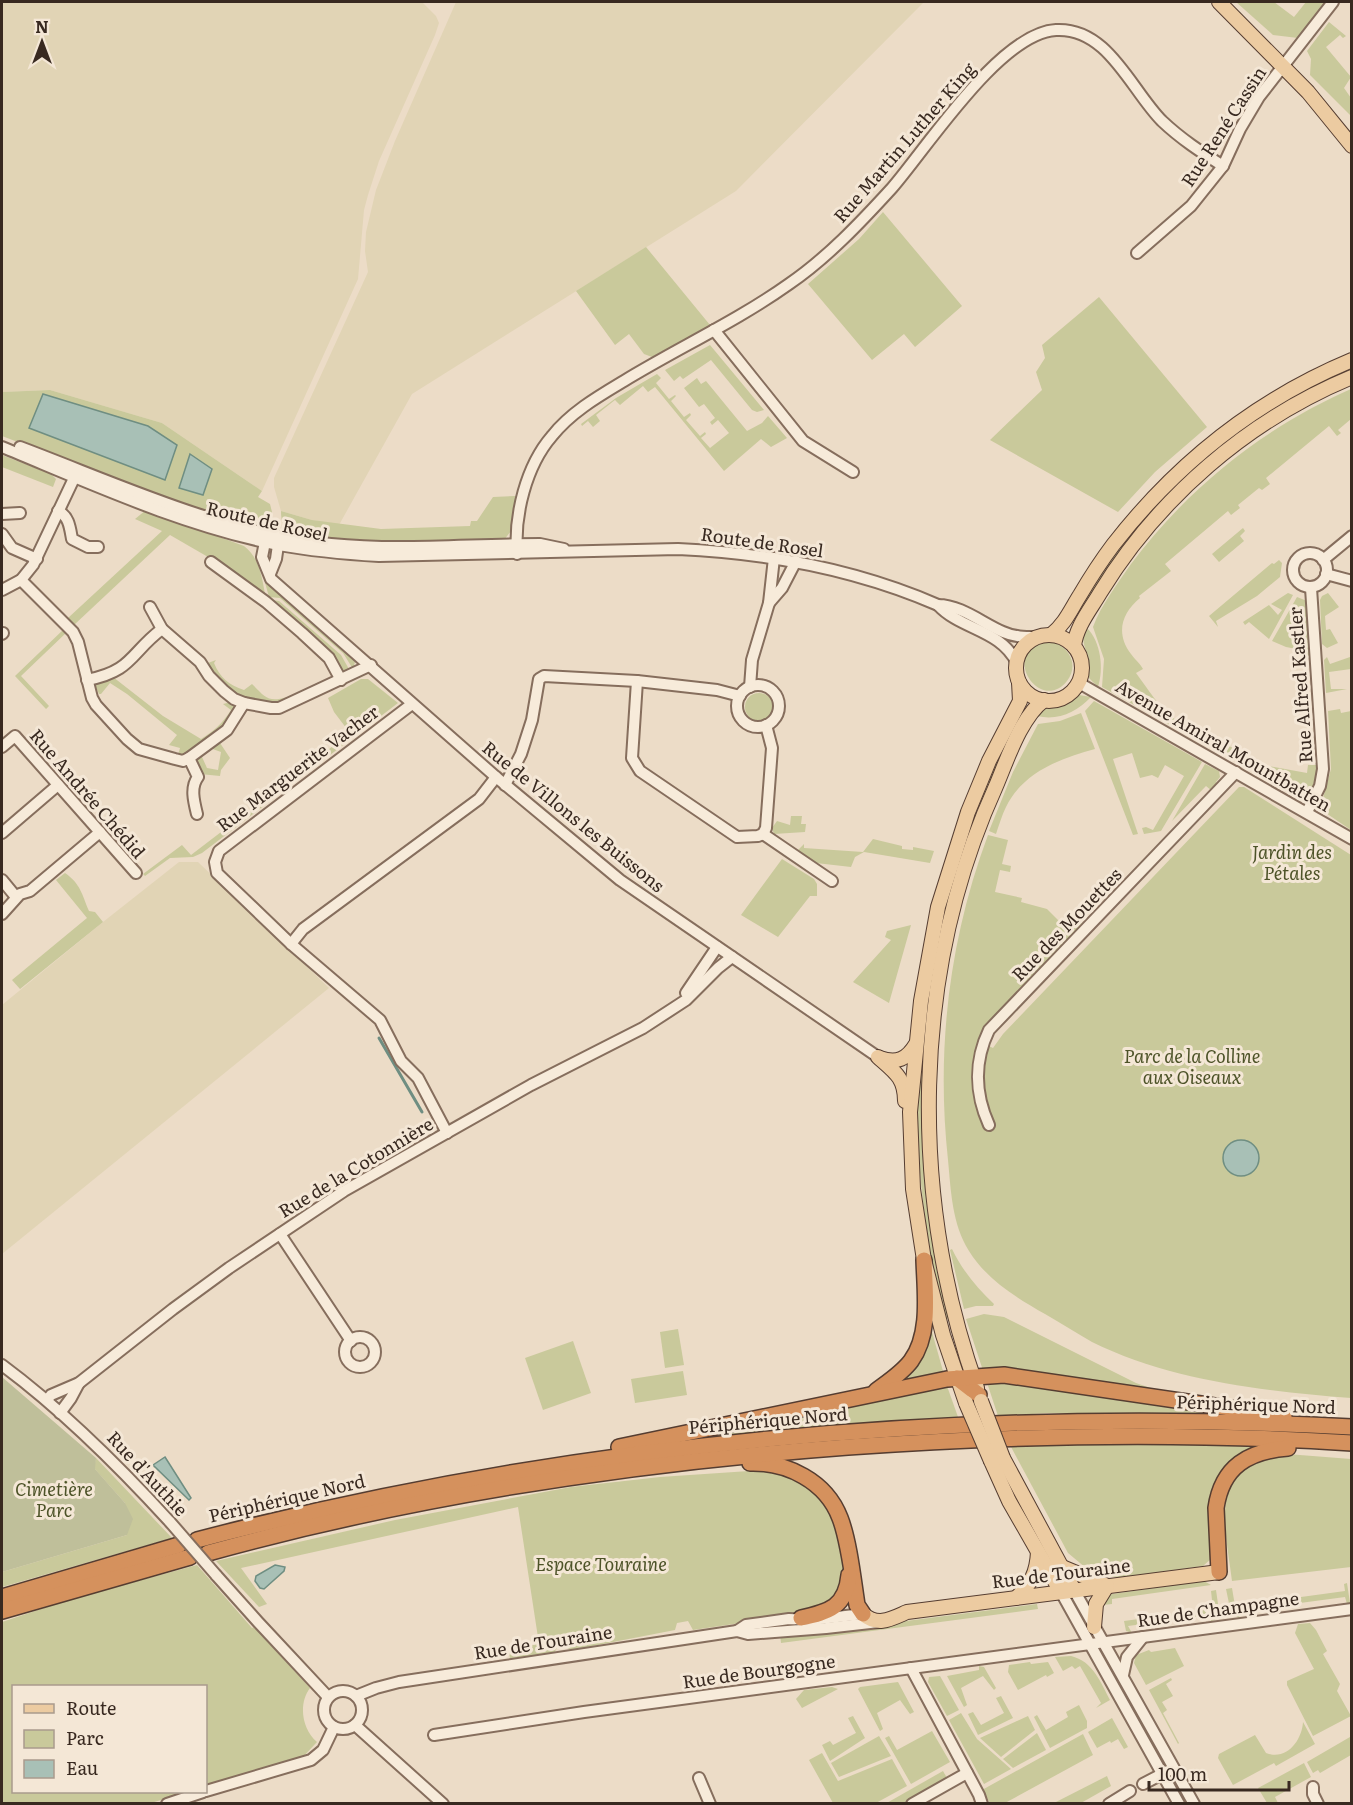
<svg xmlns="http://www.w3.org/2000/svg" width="1353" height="1805" viewBox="0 0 1353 1805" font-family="Literata,serif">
	<rect width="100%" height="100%" fill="#ecdcc7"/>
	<!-- farmland -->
	<g fill="#e1d4b5">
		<path d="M2 2H422L436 16 439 23 435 35 379 161 368 195 364 210 358 279 262 491 162 423 50 390 2 392Z"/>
		<path d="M456 2H924L736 191 412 394 339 525 312 520 281 511 274 487V478L368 272 365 251 366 232 376 190 395 141Z"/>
		<path d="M179 862H198L329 988 2 1254V1005L103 922Z"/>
	</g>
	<!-- green -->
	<g fill="#c9c99b">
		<path d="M1236 2H1274L1294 17 1306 2H1326L1298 38 1273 35Z"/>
		<path d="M1329 22 1346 36 1343 38 1340 35 1326 47 1351 77 1344 88 1351 98V116L1310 75 1311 59 1307 51Z"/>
		<path d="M883 212 962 306 915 347 904 334 872 360 808 284 859 239Z"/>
		<path d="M646 247 710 325 652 357 644 354 629 334 615 345 576 291Z"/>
		<path d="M1099 297 1207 427 1155 472 1118 512 990 440 1042 390 1036 372 1045 358 1042 345Z"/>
		<path d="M710 345 764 410 757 412 752 410 711 360 683 379 680 376 674 381 665 370Z"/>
		<path d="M1351 365V373L1206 462 1080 618 1073 614 1092 582 1156 500 1257 414Z"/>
		<path d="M657 374 661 378 656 383 669 399 675 395 676 396 671 401 684 417 690 413 691 415 686 420 700 436 705 432 706 434 701 438 710 448 729 433 718 420 712 425 710 422 715 418 704 404 699 407 684 388 697 378 701 384 706 381 747 431 762 423 768 416 787 438 771 447 761 439 724 471 655 387 648 392 643 386 620 405 615 400 596 415 600 421 593 427 588 421 582 426 581 424 616 398Z"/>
		<path d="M1351 389V419L1338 430 1341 433 1337 436 1329 426 1266 478 1270 484 1262 490 1259 488 1238 505 1240 508 1231 515 1228 511 1165 564 1171 571 1139 596 1140 598C1122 613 1115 633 1131 654 1135 660 1140 663 1143 669L1136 673C1148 689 1160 709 1176 720L1182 716 1214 739 1248 755 1246 762 1307 773 1308 765H1318C1319 776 1315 796 1303 799L1102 687 1104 659 1093 627C1101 605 1118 583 1131 564 1188 488 1264 427 1351 389Z"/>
		<path d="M50 390 162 423 262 491 258 497 270 504 272 512 270 526 262 528 185 506 2 436V392Z"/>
		<path d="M2 455 51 474 56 479 53 487 2 467Z"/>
		<path d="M515 496 517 497 511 531 504 540 355 543 298 535C285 530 281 525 281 511L312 520 381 529 470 526 471 521H477L493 497Z"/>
		<path d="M146 510 244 546C259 557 262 577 265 594L264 596 261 595 208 557 170 535 74 625 68 618 162 531 135 519Z"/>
		<path d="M1243 528 1245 531 1240 536 1244 541 1219 562 1212 554Z"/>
		<path d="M1279 560 1282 563 1280 577 1257 596 1216 621 1218 627 1209 616 1272 563 1274 564Z"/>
		<path d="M264 579 352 655 355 662 353 669 343 653 280 598 269 597Z"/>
		<path d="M1288 593 1293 595 1269 639 1249 622 1245 625 1243 622 1269 605 1278 615 1282 610 1271 604Z"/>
		<path d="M1328 593 1339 607 1325 616 1326 630 1330 629 1338 643 1327 648 1322 644 1320 600 1322 596Z"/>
		<path d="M1297 597 1307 601 1310 656 1302 655V650L1286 647 1272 641Z"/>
		<path d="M271 600 279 601 341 655 350 671H341Z"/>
		<path d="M1087 628C1101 642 1104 669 1098 687L1089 678C1089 671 1090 664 1088 657 1085 646 1080 639 1087 628Z"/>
		<path d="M64 629 67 632 21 676 49 706 46 709 15 676Z"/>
		<path d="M1051 641C1068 646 1080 664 1067 681 1039 716 996 647 1051 641Z"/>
		<path d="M1327 657 1330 664 1350 657 1351 669 1329 672 1331 689H1347L1326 693 1324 660Z"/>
		<path d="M216 660 214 663C220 678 229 685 244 690L252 684C265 697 268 703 287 697V701L271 705 236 696 235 692 216 677 213 672H210L208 663Z"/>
		<path d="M113 677 163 716 201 739C214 731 222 724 231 710L223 704 231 702 235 707 220 730 181 755H178L180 748 169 745 177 735 127 694 110 683 101 694H99L96 687 93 688 92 683Z"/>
		<path d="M361 679H368L398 703 202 853 193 857 170 858 145 876 143 874 182 845 191 855 350 733 334 712 328 698Z"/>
		<circle cx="759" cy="707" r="14"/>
		<path d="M1079 695 1091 697C1077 712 1058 721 1037 716L1048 707 1063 704Z"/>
		<path d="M1094 701 1202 762 1161 831 1144 834 1142 828 1146 827 1153 830 1184 776 1165 765 1158 778 1152 775 1140 778 1132 753 1113 759 1138 834 1133 835 1085 711Z"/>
		<path d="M1340 709 1341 713 1351 711V830L1320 809 1331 769 1328 711Z"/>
		<path d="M1019 711 1025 715 1007 751 933 1000 925 999 936 934 973 809Z"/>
		<path d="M1081 713 1095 749C1061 758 1023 772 1006 807 1002 815 999 825 996 834L989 831 1013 772 1038 724 1060 721Z"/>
		<path d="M218 740 230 758 221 770 220 776 200 774 193 759 199 756 202 757 207 768 218 770 221 752 207 747Z"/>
		<path d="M1205 764 1219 771 1220 777 1216 782 1218 784 1212 791 1206 786 1172 821Z"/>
		<path d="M1239 787H1244L1351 855V1398C1265 1391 1171 1381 1092 1342 1076 1333 1061 1323 1045 1314 1017 1298 987 1280 969 1251 952 1224 951 1191 948 1160 936 1049 949 940 988 835L1008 840 1002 864 1011 866 1010 872 1000 870 995 892 1022 898 1021 902 1047 909 1066 928 1076 917 1083 924 990 1021C967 1052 967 1093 984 1126L985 1104 981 1072 987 1045 993 1048 1003 1034Z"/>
		<path d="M791 816H802L801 824H806L805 832 774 834 772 828 777 821 790 825Z"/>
		<path d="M873 839 902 846V849L913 850V847L934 851 930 863 864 852 855 857 851 867 816 863 798 850 804 844V848L863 852Z"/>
		<path d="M782 859 814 879 817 884V896H810L778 937 741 915Z"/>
		<path d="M65 873C81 884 82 895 89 911L95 912 103 922 20 989 12 980 87 918 56 880Z"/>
		<path d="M911 925 889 1003 853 982 891 940 885 937 887 931Z"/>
		<path d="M924 1003 931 1004 925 1077 949 1317 945 1322C926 1241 914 1160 918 1077 919 1052 922 1028 924 1003Z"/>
		<path d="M952 1249C962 1270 977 1288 994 1304L993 1306H976L964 1309 950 1250Z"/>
		<path d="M984 1314 1004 1317 1136 1383 1200 1405 1237 1414 1048 1413 998 1416 966 1319Z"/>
		<path d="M678 1329 684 1365 665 1368 660 1332Z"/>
		<path d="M928 1330 932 1332 943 1371 942 1376 895 1385Z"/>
		<path d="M573 1341 591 1393 543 1410 525 1358Z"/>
		<path d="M683 1371 687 1395 635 1403 631 1379Z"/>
		<path d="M947 1386 958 1417 700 1438Z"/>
		<path d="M1196 1444 1252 1445 1254 1448 1229 1464 1212 1558 1203 1566 1118 1578 1086 1570V1568L1068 1553 1010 1445Z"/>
		<path d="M1287 1454 1351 1459V1567L1232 1581C1225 1523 1206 1464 1287 1454Z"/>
		<path d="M96 1458 172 1538 2 1587V1572L127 1535 125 1503 94 1468Z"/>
		<path d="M764 1470C806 1480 830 1498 840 1541 842 1551 845 1564 844 1573 844 1582 839 1592 836 1600L808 1613 693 1630 688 1621 677 1623 675 1630 572 1650 567 1648 563 1640 556 1642 557 1648 554 1653 510 1660 509 1649 539 1644 518 1507 241 1568 267 1604 259 1607 216 1561 395 1520 571 1487 660 1477Z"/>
		<path d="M197 1565 252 1628 254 1627 310 1688C298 1704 302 1729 317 1742L302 1758 206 1786V1686H14V1792H188L151 1803H2V1622L68 1600Z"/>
		<path d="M1204 1581 1211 1585 1112 1599V1604L1103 1605 1107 1596 1112 1594Z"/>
		<path d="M1347 1583 1350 1603 1347 1604 1345 1597 1240 1611 1239 1618 1231 1613 1226 1589 1232 1588 1235 1606 1345 1591 1344 1584Z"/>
		<path d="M1216 1590 1219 1611 1215 1620 1211 1621 1210 1615 1128 1626 1132 1633 1126 1631 1124 1621 1213 1609 1211 1591Z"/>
		<path d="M1037 1604 1038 1609 781 1643 780 1634 829 1631Z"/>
		<path d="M1310 1623 1316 1630 1327 1651 1323 1654 1340 1684 1337 1691 1351 1716 1313 1736 1287 1685V1681L1314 1669 1295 1633 1298 1624Z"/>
		<path d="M1175 1648 1184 1666 1146 1685 1134 1663 1136 1655 1149 1650 1151 1652Z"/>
		<path d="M1071 1656C1093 1661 1101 1683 1110 1700L1096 1708 1101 1703 1080 1666 1075 1669 1072 1666 1063 1671 1055 1657Z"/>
		<path d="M1030 1662 1031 1664 1048 1662 1054 1673 1047 1677 1046 1675 1018 1690 1008 1672 1009 1665Z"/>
		<path d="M979 1666 984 1667 996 1688 994 1690 983 1676 961 1688 967 1705 964 1707 947 1676 979 1670Z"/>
		<path d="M940 1676 959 1710 947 1716 928 1682 929 1677Z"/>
		<path d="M1171 1678 1172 1680 1166 1684 1173 1696 1162 1702 1167 1710 1163 1713 1179 1743 1178 1744 1149 1690Z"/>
		<path d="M898 1682 914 1712 910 1714 900 1700 877 1713 883 1729 880 1731 858 1689 860 1687Z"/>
		<path d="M832 1687 838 1689 802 1708 796 1699 804 1690Z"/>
		<path d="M1001 1696 1013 1718 978 1735 968 1714 973 1712 981 1725 1004 1713 996 1698Z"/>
		<path d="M1079 1705 1087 1721V1728L1050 1748 1034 1717 1037 1715 1046 1730 1068 1717 1066 1712Z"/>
		<path d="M961 1713 977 1739 1011 1769 984 1784 949 1720Z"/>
		<path d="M853 1716 865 1738 830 1761 822 1745 830 1741 833 1745 856 1733 848 1718Z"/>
		<path d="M1028 1716 1035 1730 1001 1757 980 1738Z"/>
		<path d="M1112 1718 1128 1747 1124 1749 1118 1739 1111 1743 1110 1741 1097 1748 1088 1732Z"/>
		<path d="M1303 1722 1315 1744 1276 1766 1274 1763 1233 1785 1218 1758 1219 1754 1255 1735 1266 1753C1287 1761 1302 1740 1303 1722Z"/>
		<path d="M932 1731 950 1762 911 1784 885 1738 889 1736 897 1750Z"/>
		<path d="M1037 1733 1046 1750 1013 1768 1003 1759Z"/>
		<path d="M1083 1734 1093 1755 1005 1803H990L982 1790Z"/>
		<path d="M879 1736 891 1756 839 1777 831 1763Z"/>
		<path d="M1350 1737 1351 1755 1320 1773 1318 1770 1313 1773 1307 1762Z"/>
		<path d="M822 1753 838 1781 892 1759 907 1786 876 1803H833L809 1760Z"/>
		<path d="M1304 1763 1311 1777 1275 1797 1278 1803H1267L1258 1788Z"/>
		<path d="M943 1771 947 1778 903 1803 885 1804Z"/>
		<path d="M1107 1776 1111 1786 1081 1803H1054Z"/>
	</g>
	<!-- cemetery -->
	<path fill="#bfbf9a" d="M2 1377 96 1458 95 1469 125 1503 133 1519 127 1535 2 1572Z"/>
	<!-- water -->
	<g fill="#a8c0b6" stroke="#6f8e82" stroke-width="1.5">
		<path d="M43 394 148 426 177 445 165 480 29 428Z"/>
		<path d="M190 454 212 469 203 495 179 488Z"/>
		<circle cx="1241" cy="1158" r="18"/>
		<path d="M165 1457 191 1498 189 1500 153 1465Z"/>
		<path d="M275 1565 285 1567 284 1571 264 1589 260 1588 255 1581 256 1576Z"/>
	</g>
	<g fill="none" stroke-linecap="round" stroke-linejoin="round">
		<!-- stream -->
		<path stroke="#6f8e82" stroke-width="3" d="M379 1038 422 1112"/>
		<defs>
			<g id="minor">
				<path d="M1137 253 1191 206 1223 166 1240 129 1259 97 1333 2"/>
				<path d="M714 330 803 441 853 472"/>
				<path d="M2 447C92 484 183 526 279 545 312 551 345 554 379 556L678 549C768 553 855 569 938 605 961 605 982 623 1003 632 1014 637 1025 637 1036 637"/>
				<path d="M20 447C121 485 222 533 331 544 400 551 471 544 540 544L564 549"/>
				<path d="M58 511C69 516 70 528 72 539L88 547H98"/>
				<path d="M2 514 20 513"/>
				<path d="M2 534 12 548 37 559"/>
				<path d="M274 535 265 542 262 557 271 579 496 777 620 880 878 1057"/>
				<circle cx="1310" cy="570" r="17"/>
				<path d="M517 554C514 515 526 466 552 436 571 412 599 396 624 381 678 348 737 321 789 284 827 258 861 222 892 188 927 148 1000 33 1056 30 1108 27 1131 90 1162 121 1181 139 1201 152 1223 166"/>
				<path d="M1323 560 1352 536"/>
				<path d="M211 562 266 602 302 633 329 658 341 680"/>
				<path d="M270 574 276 559 278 545"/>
				<path d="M1326 574 1352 581"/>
				<path d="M21 580 73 632 78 642 92 698 96 705 127 739 139 749 175 759 183 761 189 758 198 777C190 787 194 802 197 814"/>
				<path d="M2 590 21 580 33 565 77 472"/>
				<path d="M769 603 782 588 796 561"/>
				<path d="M938 605C961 630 1000 629 1017 663"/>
				<path d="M150 607 162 629 200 662 209 676 224 691 234 699 244 703 271 708H279L371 665"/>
				<path d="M2 634 3 633"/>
				<path d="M87 680C133 671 130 653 162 629"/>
				<path d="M637 681 632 758 640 771 737 837 758 836 763 834"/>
				<path d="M1079 683 1352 839"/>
				<circle cx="758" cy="706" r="21"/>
				<path d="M750 687 752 660 769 603 774 558"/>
				<path d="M412 704 219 851 215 862 217 873 291 944 380 1020 401 1061 418 1078 447 1133"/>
				<path d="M2 747 15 736 136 873"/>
				<path d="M189 758 227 730 244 703"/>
				<path d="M505 785 521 754 532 720 539 679 544 676 637 681 717 690 740 696"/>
				<path d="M1307 812 1320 786 1323 769 1311 588"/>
				<path d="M2 833 58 785"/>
				<path d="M763 834 766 828 772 748 766 725"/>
				<path d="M763 834 832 881"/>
				<path d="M2 880 16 897"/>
				<path d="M2 914 20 894 30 891 100 832"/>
				<path d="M291 944 303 929 479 799 496 777"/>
				<path d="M686 993 717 947"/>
				<path d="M989 1125C975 1094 974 1061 989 1030L1236 772"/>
				<path d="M280 1234 351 1341"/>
				<circle cx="360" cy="1352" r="15"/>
				<path d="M2 1365C64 1411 118 1465 170 1522"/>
				<path d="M47 1400 51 1395 79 1383 173 1309 229 1268 344 1191 531 1085 643 1028 686 1000 718 968 732 957"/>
				<path d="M60 1413 71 1398 79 1383"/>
				<path d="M216 1575 258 1622 328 1697"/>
				<path d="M1074 1590 1194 1804"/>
				<path d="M1061 1592 1179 1804"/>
				<path d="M737 1631 746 1625 789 1619 811 1620 863 1614"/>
				<path d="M911 1668 979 1795 982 1804"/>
				<path d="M1123 1675 1127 1657 1143 1637"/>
				<circle cx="343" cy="1710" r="19"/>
				<path d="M356 1696 376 1688 399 1682 737 1631 748 1634 826 1628 879 1622"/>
				<path d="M355 1725 443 1804"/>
				<path d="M434 1735 584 1712 1352 1609"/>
				<path d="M699 1778 710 1804"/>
				<path d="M1143 1784 1168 1771"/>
				<path d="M1313 1787V1794L1318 1804"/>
				<path d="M206 1791 311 1760 323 1750 334 1727"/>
				<path d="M167 1804 203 1792"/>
				<path d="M912 1804 967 1773"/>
				<path d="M1109 1804 1130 1791"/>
			</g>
			<g id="major">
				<path d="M1219 2 1308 92 1352 146"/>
				<path d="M1051 635C1065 624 1071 609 1080 595 1090 578 1101 561 1113 545 1176 464 1256 400 1352 360"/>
				<circle cx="1049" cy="668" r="33"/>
				<path d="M1074 646C1076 627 1090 610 1100 593 1158 498 1248 420 1352 377"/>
				<path d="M878 1057C895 1072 905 1078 905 1101"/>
				<path d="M880 1058C897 1064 907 1059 916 1044"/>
				<path d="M977 1388C909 1196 911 973 996 786 1007 760 1021 717 1044 700"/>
				<path d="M966 1403 943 1335 924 1260 913 1189 910 1112 921 1001 938 907 968 812 989 761 1020 701 1019 682"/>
				<path d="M1003 1458 1074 1590"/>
				<path d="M991 1461 1009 1501 1061 1592"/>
				<path d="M1062 1567 1105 1585"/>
				<path d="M1016 1598C1031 1584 1037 1573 1038 1552"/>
				<path d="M863 1614C878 1627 891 1619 907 1612L1219 1572"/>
				<path d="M1094 1627 1096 1604 1107 1586"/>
			</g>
			<g id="highway">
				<path d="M957 1378 979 1395"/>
				<path d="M876 1391C888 1382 902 1373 911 1361 931 1334 925 1292 924 1260"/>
				<path d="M619 1447 947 1379 1004 1375 1284 1416"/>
				<path d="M750 1463C787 1462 826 1481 840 1518 849 1541 853 1579 857 1605L863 1614"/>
				<path d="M197 1540C572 1442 965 1406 1352 1427"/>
				<path d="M208 1553C417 1495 633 1463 848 1447 1015 1435 1184 1432 1352 1443"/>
				<path d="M1219 1572 1216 1508C1222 1466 1249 1451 1288 1448"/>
				<path d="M2 1597 179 1545"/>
				<path d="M2 1611 190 1557"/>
				<path d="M801 1618C829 1612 846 1607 849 1575"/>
			</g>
		</defs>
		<!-- minor casing -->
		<use href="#minor" stroke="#866e5d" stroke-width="14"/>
		<!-- major casing -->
		<use href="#major" stroke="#553d31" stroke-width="16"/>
		<!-- highway casing -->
		<use href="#highway" stroke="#553d31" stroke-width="18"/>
		<!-- minor -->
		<use href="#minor" stroke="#f7ebda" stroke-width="10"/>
		<!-- major -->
		<use href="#major" stroke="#eccba1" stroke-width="14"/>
		<!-- highway -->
		<use href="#highway" stroke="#d5915d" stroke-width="15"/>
		<defs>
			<path id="minor-bridge" d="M170 1522 216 1575"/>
			<g id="major-bridge">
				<path d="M981 1401 1003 1458"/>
				<path d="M966 1403 991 1461"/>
			</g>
		</defs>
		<!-- minor-bridge casing -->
		<use href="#minor-bridge" stroke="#866e5d" stroke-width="14" stroke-linecap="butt"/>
		<!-- major-bridge casing -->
		<use href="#major-bridge" stroke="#553d31" stroke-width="16" stroke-linecap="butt"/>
		<!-- minor-bridge -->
		<use href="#minor-bridge" stroke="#f7ebda" stroke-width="10"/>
		<!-- major-bridge -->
		<use href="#major-bridge" stroke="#eccba1" stroke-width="14"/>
	</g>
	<g text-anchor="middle" stroke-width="6" stroke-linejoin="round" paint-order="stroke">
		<!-- street labels -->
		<g font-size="18" fill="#382920" stroke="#f4e7d6">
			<text transform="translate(1224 127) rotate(-57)" y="6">Rue René Cassin</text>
			<text transform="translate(905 143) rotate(-49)" y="6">Rue Martin Luther King</text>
			<text transform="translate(267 522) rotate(13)" y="6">Route de Rosel</text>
			<text transform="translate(762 543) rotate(8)" y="6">Route de Rosel</text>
			<text transform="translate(1301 685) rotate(-94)" y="6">Rue Alfred Kastler</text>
			<text transform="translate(1223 746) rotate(30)" y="6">Avenue Amiral Mountbatten</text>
			<text transform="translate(298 769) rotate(-37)" y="6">Rue Marguerite Vacher</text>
			<text transform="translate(87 794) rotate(49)" y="6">Rue Andrée Chédid</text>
			<text transform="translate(573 817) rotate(39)" y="6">Rue de Villons les Buissons</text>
			<text transform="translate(1067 925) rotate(-46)" y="6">Rue des Mouettes</text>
			<text transform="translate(356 1168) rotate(-31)" y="6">Rue de la Cotonnière</text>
			<text transform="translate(1256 1405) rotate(2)" y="6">Périphérique Nord</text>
			<text transform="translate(768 1421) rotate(-5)" y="6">Périphérique Nord</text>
			<text transform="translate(147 1474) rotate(47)" y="6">Rue d'Authie</text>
			<text transform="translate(287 1499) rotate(-13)" y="6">Périphérique Nord</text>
			<text transform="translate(1061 1574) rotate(-7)" y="6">Rue de Touraine</text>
			<text transform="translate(1218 1610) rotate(-8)" y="6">Rue de Champagne</text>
			<text transform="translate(543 1643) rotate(-9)" y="6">Rue de Touraine</text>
			<text transform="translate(759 1672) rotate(-8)" y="6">Rue de Bourgogne</text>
		</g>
		<!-- park labels -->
		<g font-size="18" font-style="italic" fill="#4d5328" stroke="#f4e7d6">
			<text x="1292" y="859">Jardin des<tspan x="1292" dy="21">Pétales</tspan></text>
			<text x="1192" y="1063">Parc de la Colline<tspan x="1192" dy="21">aux Oiseaux</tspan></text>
			<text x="54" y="1496">Cimetière<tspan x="54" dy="21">Parc</tspan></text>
			<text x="601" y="1571">Espace Touraine</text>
		</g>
	</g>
	<!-- border -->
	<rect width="1353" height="1805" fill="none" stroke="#382920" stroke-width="6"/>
	<!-- legend -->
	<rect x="12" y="1685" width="195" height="108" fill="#f4e7d6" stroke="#a99b8d" stroke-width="1.5"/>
	<rect x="24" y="1704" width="30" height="9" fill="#eccba1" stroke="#a99b8d" stroke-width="1.5"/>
	<text x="66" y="1715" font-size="18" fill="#382920">Route</text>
	<rect x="24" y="1730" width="30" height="18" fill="#c9c99b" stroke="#a99b8d" stroke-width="1.5"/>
	<text x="66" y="1745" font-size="18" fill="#382920">Parc</text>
	<rect x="24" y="1760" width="30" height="18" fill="#a8c0b6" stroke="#a99b8d" stroke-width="1.5"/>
	<text x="66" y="1775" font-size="18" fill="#382920">Eau</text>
	<!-- north arrow -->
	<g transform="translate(42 42)" stroke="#f4e7d6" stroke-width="4.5" paint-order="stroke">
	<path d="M0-4.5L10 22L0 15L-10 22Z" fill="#382920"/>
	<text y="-9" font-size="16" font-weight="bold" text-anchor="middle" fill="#382920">N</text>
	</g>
	<!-- scale -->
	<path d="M1149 1781v9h140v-9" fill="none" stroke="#382920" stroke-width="3"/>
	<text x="1158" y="1781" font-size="18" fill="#382920" stroke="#f4e7d6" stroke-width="4.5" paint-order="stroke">100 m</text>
</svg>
